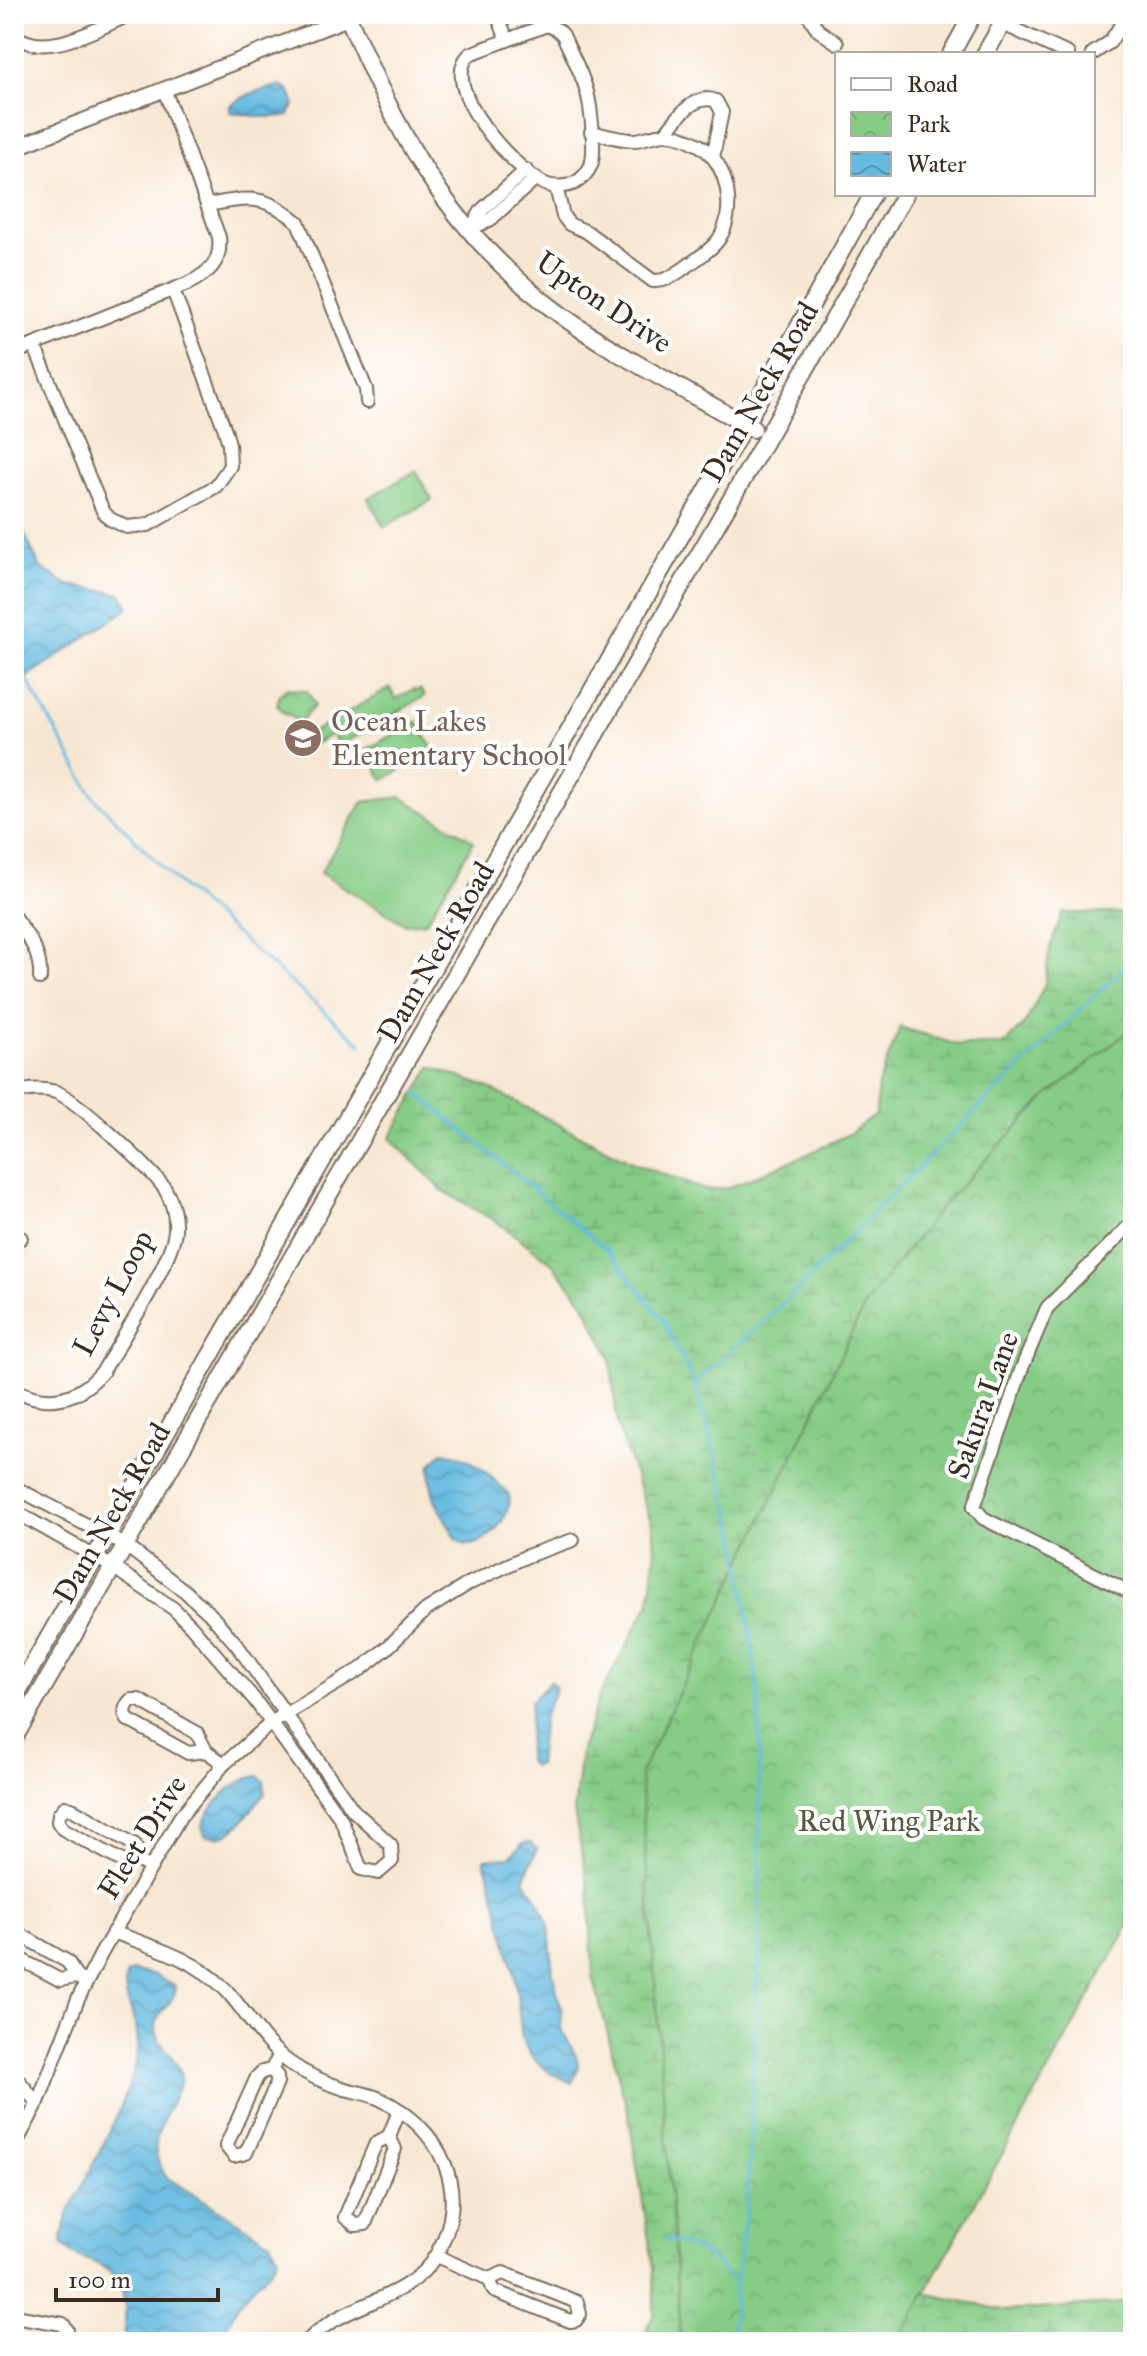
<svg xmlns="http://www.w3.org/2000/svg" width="1147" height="2356" viewBox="0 0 1147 2356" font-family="'IM FELL Great Primer',serif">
	<defs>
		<pattern id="wetland-marsh" width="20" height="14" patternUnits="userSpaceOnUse" patternTransform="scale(2)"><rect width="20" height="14" fill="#86cc86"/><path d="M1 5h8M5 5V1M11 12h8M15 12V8" fill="none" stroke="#75af73"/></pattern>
		<pattern id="park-crowns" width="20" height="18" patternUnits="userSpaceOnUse" patternTransform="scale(2)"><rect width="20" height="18" fill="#86cc86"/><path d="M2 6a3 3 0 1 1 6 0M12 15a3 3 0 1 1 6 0" fill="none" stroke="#75af73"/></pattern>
		<pattern id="water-waves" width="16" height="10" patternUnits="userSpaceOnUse" patternTransform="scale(2)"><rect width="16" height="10" fill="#64bae0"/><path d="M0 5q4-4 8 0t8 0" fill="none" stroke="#5497b5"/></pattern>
	</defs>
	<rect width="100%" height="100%" fill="#fff"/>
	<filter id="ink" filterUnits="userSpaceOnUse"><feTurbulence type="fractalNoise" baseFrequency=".0125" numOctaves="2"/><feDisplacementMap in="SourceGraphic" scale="16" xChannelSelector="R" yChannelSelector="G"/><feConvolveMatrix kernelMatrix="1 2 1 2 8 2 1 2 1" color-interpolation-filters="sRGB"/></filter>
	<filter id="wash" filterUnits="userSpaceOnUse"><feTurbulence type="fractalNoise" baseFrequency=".006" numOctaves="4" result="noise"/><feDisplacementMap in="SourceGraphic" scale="32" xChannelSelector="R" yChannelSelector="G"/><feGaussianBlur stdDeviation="1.8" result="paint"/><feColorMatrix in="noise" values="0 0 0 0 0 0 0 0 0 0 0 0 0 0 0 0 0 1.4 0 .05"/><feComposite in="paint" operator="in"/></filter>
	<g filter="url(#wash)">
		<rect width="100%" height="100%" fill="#f7e7d2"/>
		<!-- wetland -->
		<path fill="url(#wetland-marsh)" stroke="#607b52" stroke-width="2" d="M1063 913H1133V1104L891 2266 929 2294 1007 2311 1113 2304 1133 2300V2342H640L654 2316V2270L629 2117 593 1976 589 1889 574 1812 581 1750 600 1695 650 1602 655 1557 654 1530 618 1427 610 1356 582 1300 551 1262 497 1222 443 1191 390 1138 431 1067 487 1087 635 1164 705 1190 728 1188 808 1154 849 1134 876 1114 878 1085 900 1027 958 1045H1004L1026 1022 1045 984 1050 947Z"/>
		<!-- park -->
		<g fill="url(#park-crowns)" stroke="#607b52" stroke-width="2">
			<path d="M287 688 307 691 315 705 300 722H296L291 715 285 714 277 705 280 694Z"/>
			<path d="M1133 1028V1918L898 2342H681L640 1774 866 1303 941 1207 1045 1098Z"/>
		</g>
		<!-- pitch -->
		<g fill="#86cc86" stroke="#607b52" stroke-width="2">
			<path d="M416 471 432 500 384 527 368 498Z"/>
			<path d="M390 688 396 699 414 689 415 691 420 689 425 696 339 746 332 734 309 747 304 737Z"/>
			<path d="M417 721 434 751 383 780 366 750Z"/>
			<path d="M401 797 474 841 426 922 405 924 320 873 363 802Z"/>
		</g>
		<!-- water -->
		<g fill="url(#water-waves)" stroke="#50727f" stroke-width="2">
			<path d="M281 85 289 91 295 104 288 116 260 117 230 112V105L250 94Z"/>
			<path d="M14 512 40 567 68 585 121 594 129 608 26 678 14 660Z"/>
			<path d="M442 1452C468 1453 492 1476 509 1495 513 1514 485 1551 464 1544 456 1541 452 1531 448 1524 435 1502 430 1492 430 1466Z"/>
			<path d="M550 1681 556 1688 543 1718 538 1764 533 1766 529 1763 527 1756 531 1702Z"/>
			<path d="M258 1776 264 1781 265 1794C247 1811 235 1845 205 1835L202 1827C212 1802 232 1781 258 1776Z"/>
			<path d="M529 1842 537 1849 524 1880 537 1898 549 1925 553 1974 562 2012 561 2028 577 2058 578 2069 572 2083 549 2072 531 2056 522 2039 515 1977 490 1877 485 1865V1859L510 1857 522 1844Z"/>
			<path d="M133 1971 156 1975 176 1987C175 2003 158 2010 156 2025 154 2047 182 2058 181 2080 180 2085 176 2092 174 2097 160 2129 145 2145 166 2177L270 2242 278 2256C274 2270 259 2280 249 2291 235 2307 227 2322 221 2342H124C127 2312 129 2277 95 2263 83 2258 70 2255 62 2244 62 2220 74 2203 84 2182 101 2148 121 2112 132 2076 137 2062 139 2047 137 2033 135 2013 120 1995 127 1974Z"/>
		</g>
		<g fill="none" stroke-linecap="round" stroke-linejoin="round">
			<!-- stream -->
			<g stroke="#64bae0" stroke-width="3">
				<path d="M26 678 94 798 177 882 361 1044"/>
				<path d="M416 1092 607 1250 662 1318 695 1383 737 1538 759 1696 760 1927 747 2204 736 2280 731 2342"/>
				<path d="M695 1383 788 1299 975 1111 1133 959"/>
				<path d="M665 2239C699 2248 710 2252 731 2280H736"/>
			</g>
		</g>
	</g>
	<g filter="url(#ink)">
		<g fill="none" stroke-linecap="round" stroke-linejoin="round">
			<defs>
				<g id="minor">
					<path d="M497 14 507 40"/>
					<path d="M808 14 818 30 837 43"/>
					<path d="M1003 24 1068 54"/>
					<path d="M547 25 558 30 563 35C571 54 582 73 587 92 591 107 596 151 591 165 588 172 582 179 575 183 566 187 554 188 545 184 515 170 436 86 470 54Z"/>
					<path d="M14 34C43 62 100 27 131 14"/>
					<path d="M1092 54 1110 42 1128 14"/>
					<path d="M665 134C677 118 695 92 716 101L722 112 713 157"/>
					<path d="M556 187 563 216 569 224 587 232 653 281C667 282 675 274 686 267 697 258 711 251 719 239 737 211 728 162 699 145 687 138 671 132 658 135 650 136 642 140 634 140 620 140 605 135 591 132"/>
					<path d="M207 205C249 198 263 193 298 222L366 389 367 402"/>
					<path d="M471 228 482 210 526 170"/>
					<path d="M469 230 491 219 536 178"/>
					<path d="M34 345 103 511 110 519 127 527 148 525 216 486 230 466 229 444 225 430 173 290"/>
					<path d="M14 353 187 284C209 273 222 263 219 237L164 89"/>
					<path d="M14 917C28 936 42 954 40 978"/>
					<path d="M14 1093C28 1089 42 1088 56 1092 76 1099 152 1170 165 1189 172 1201 176 1216 175 1230 173 1261 121 1340 103 1371 78 1400 48 1408 14 1389"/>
					<path d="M1133 1222 1047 1308 1022 1368 974 1507 983 1518 1133 1594"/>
					<path d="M14 1235 21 1238"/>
					<path d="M14 1487 125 1545 186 1592 210 1614 237 1645 353 1810 391 1845 392 1861 378 1873 361 1869 341 1819 254 1699 191 1626 174 1609 113 1567 14 1511"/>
					<path d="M206 1751 188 1753 128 1720C123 1713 125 1706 131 1700H139L197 1733 206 1751 224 1764"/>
					<path d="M140 1862 135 1845 74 1810 65 1807 59 1814 58 1822 63 1829 124 1862H140L150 1867"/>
					<path d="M14 1931 68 1962 76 1977 86 1982"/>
					<path d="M113 1932C153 1947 196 1959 226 1990 248 2014 263 2044 290 2063 307 2075 325 2083 345 2089 356 2092 370 2094 380 2099 441 2127 473 2193 436 2255 408 2303 341 2302 307 2342"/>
					<path d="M14 1956 60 1980 76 1977"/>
					<path d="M271 2070 277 2076V2083L246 2153 234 2156 226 2146 257 2077 262 2072 271 2070 280 2055"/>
					<path d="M14 2077C24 2083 27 2095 38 2102"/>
					<path d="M389 2136 395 2149 365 2224 355 2225 345 2217 373 2150 376 2143 389 2136 399 2111"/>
					<path d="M14 2147 38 2102 78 1999 101 1954 180 1817 224 1764 271 1723 361 1669 387 1648 426 1610 468 1584 527 1556 573 1540"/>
					<path d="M436 2256 489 2279 494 2291 570 2321 576 2320 580 2314 577 2302 503 2273 489 2279"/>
					<path d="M14 2316 63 2324 67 2330 66 2339 62 2342"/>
					<path d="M14 2338 40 2342"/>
				</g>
				<path id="tertiary" d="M14 148 348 18"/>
				<g id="secondary">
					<path d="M347 14C397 133 445 225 549 306 611 354 685 389 753 429"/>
					<path d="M951 54 973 14"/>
					<path d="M985 54 1008 14"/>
					<path d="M14 1698 745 424 873 194"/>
					<path d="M14 1738 754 460 905 194"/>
				</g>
			</defs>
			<!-- minor casing -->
			<use href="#minor" stroke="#7d6c5d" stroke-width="16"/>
			<!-- tertiary casing -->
			<use href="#tertiary" stroke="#7d6c5d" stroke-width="18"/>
			<!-- secondary casing -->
			<use href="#secondary" stroke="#7d6c5d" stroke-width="20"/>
			<!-- minor -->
			<use href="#minor" stroke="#fff" stroke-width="12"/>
			<!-- tertiary -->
			<use href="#tertiary" stroke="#fff" stroke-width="14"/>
			<!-- secondary -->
			<use href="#secondary" stroke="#fff" stroke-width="16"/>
		</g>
	</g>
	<!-- icons -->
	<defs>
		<symbol id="school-disc" viewBox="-11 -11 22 22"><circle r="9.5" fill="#8d6e63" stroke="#fff"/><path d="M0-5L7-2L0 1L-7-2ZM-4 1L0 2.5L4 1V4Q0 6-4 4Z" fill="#fff"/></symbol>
	</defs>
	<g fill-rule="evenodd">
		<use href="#school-disc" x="281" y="716" width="44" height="44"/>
	</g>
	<g text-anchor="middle" stroke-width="8" stroke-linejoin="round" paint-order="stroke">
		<!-- street labels -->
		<g font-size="30" fill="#3b2a1e" stroke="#fff">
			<text transform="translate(604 302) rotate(34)" y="10">Upton Drive</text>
			<text transform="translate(760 392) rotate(-60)" y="10">Dam Neck Road</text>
			<text transform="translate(436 952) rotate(-60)" y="10">Dam Neck Road</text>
			<text transform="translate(113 1293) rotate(-62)" y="10">Levy Loop</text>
			<text transform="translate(983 1405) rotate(-70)" y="10">Sakura Lane</text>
			<text transform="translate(112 1513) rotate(-60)" y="10">Dam Neck Road</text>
			<text transform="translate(142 1837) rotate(-58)" y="10">Fleet Drive</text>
		</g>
		<!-- education labels -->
		<g font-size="30" fill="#785e54" stroke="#fff" text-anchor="start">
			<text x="331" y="731">Ocean Lakes<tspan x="331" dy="34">Elementary School</tspan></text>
		</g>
		<!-- park labels -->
		<g font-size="30" fill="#525b3d" stroke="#fff">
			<text x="889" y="1831">Red Wing Park</text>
		</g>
	</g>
	<!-- margin -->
	<rect width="1147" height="2356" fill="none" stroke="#fff" stroke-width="48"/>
	<!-- legend -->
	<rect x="835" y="52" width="260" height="144" fill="#ffffff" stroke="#b1aaa5" stroke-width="2"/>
	<rect x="851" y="78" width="40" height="12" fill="#ffffff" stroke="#b1aaa5" stroke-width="2"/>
	<text x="907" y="92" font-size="24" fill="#3b2a1e">Road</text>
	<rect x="851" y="112" width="40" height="24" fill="url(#park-crowns)" stroke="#b1aaa5" stroke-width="2"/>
	<text x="907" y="132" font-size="24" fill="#3b2a1e">Park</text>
	<rect x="851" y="152" width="40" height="24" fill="url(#water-waves)" stroke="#b1aaa5" stroke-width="2"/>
	<text x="907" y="172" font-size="24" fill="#3b2a1e">Water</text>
	<!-- scale -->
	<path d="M56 2288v12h162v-12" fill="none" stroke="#3b2a1e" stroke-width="4"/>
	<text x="68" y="2288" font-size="24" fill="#3b2a1e" stroke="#ffffff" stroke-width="6" paint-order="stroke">100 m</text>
</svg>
